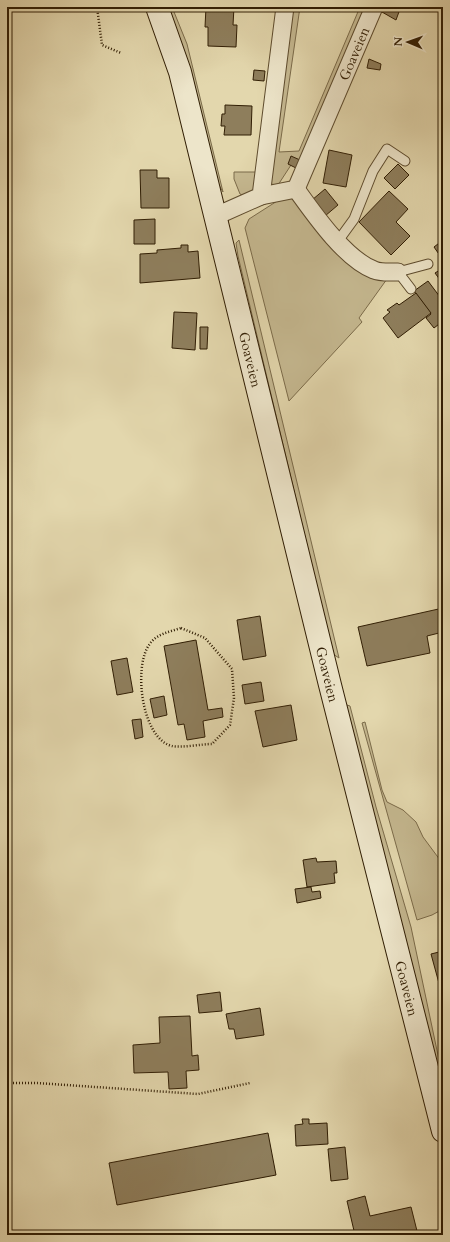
<svg xmlns="http://www.w3.org/2000/svg" width="450" height="1242" viewBox="0 0 450 1242" font-family="Cardo,serif">
	<rect width="100%" height="100%" fill="#e3d7ad"/>
	<filter id="stains"><feTurbulence type="fractalNoise" baseFrequency=".005" numOctaves="4"/><feColorMatrix values="0 0 0 0 .2 0 0 0 0 .09 0 0 0 0 .02 0 0 0 .5 -.17"/></filter>
	<radialGradient id="worn" r=".72"><stop offset=".6" stop-color="#630" stop-opacity="0"/><stop offset="1" stop-color="#630" stop-opacity=".3"/></radialGradient>
	<!-- green -->
	<g fill="#c5b890" stroke="#7b6b4a">
		<path d="M166 7H172L187 44 223 192 216 180Z"/>
		<path d="M285 7H300L279 152 299 151 360 7H374L306 164 291 165 278 185 270 184Z"/>
		<path d="M234 172H256L253 192 245 196 240 194 234 179Z"/>
		<path d="M296 189 357 260 392 272 359 318 362 322 289 401 245 228 249 219Z"/>
		<path d="M239 240 339 658 333 654 238 256 236 243Z"/>
		<path d="M344 704 350 706 376 807 411 927 443 1079 440 1077Z"/>
		<path d="M365 722 382 790 387 802 403 810 416 822 423 837 443 864V909L432 915 417 920 362 723Z"/>
	</g>
	<!-- building -->
	<g fill="#8e7e5c" stroke="#311e04">
		<path d="M206 7H234L233 25H237L236 47 208 46V27H205Z"/>
		<path d="M384 7H395L400 9 396 20 382 12Z"/>
		<path d="M369 59 381 64 380 70 367 68Z"/>
		<path d="M254 70 265 71 264 81 253 80Z"/>
		<path d="M225 105 252 106 251 135H224L225 126H221L222 114H225Z"/>
		<path d="M329 150 352 155 346 187 323 183Z"/>
		<path d="M291 156 300 160 296 168 288 164Z"/>
		<path d="M398 164 409 175 395 189 384 178Z"/>
		<path d="M140 170H157V178H169V208H141Z"/>
		<path d="M325 189 338 205 325 216 312 200Z"/>
		<path d="M389 191 408 209 396 222 410 236 391 255 359 222Z"/>
		<path d="M155 219V244H134V220Z"/>
		<path d="M443 240V260L434 247Z"/>
		<path d="M181 245H188V252L198 251 200 278 140 283V254L157 253V250L181 248Z"/>
		<path d="M443 268V284L435 273Z"/>
		<path d="M428 281 443 301V321L434 328 426 318 431 314 414 291Z"/>
		<path d="M416 293 431 313 398 338 383 318 390 312 387 310 397 303 399 305Z"/>
		<path d="M174 312 197 313 195 350 172 348Z"/>
		<path d="M200 327H208L207 349H200Z"/>
		<path d="M443 608V632L427 636 430 653 367 666 358 627Z"/>
		<path d="M260 616 266 656 243 660 237 620Z"/>
		<path d="M196 640 208 710 222 708 223 717 203 721 205 737 187 740 184 724 178 725 164 646Z"/>
		<path d="M127 658 133 692 117 695 111 661Z"/>
		<path d="M443 666V686L439 667Z"/>
		<path d="M261 682 264 701 245 704 242 685Z"/>
		<path d="M164 696 167 715 154 718 150 699Z"/>
		<path d="M291 705 297 740 263 747 255 711Z"/>
		<path d="M141 719 143 737 135 739 132 720Z"/>
		<path d="M316 858 317 862 336 861 337 873H334L335 883 307 887 303 860Z"/>
		<path d="M311 887 312 892 320 891 321 898 297 903 295 889Z"/>
		<path d="M443 951V998L431 954Z"/>
		<path d="M220 992 222 1011 199 1013 197 995Z"/>
		<path d="M260 1008 264 1035 236 1039 234 1029H229L226 1014Z"/>
		<path d="M190 1016 192 1056 198 1055 199 1070 186 1071 187 1088 169 1089 168 1072 134 1073 133 1045 160 1043 159 1017Z"/>
		<path d="M302 1119H309V1124L327 1123 328 1144 296 1146 295 1125 303 1124Z"/>
		<path d="M268 1133 276 1175 117 1205 109 1163Z"/>
		<path d="M345 1147 348 1179 331 1181 328 1149Z"/>
		<path d="M365 1196 370 1216 411 1207 418 1235H355L347 1201Z"/>
	</g>
	<g fill="none" stroke-linecap="round" stroke-linejoin="round">
		<defs>
			<g id="lane">
				<path d="M338 241 354 219 373 171 387 149 405 161"/>
				<path d="M411 289 398 272 428 264"/>
			</g>
			<g id="street">
				<path d="M296 189C314 214 345 259 374 270 381 273 391 272 398 272"/>
				<path id="s1" d="M261 196 296 189 374 7"/>
				<path d="M216 216 261 196 285 7"/>
			</g>
			<g id="secondary">
				<path id="s2" d="M157 7 180 72 330 685 443 1131"/>
			</g>
		</defs>
		<!-- lane casing -->
		<use href="#lane" stroke="#5e4c2e" stroke-width="11"/>
		<!-- street casing -->
		<use href="#street" stroke="#5e4c2e" stroke-width="19"/>
		<!-- secondary casing -->
		<use href="#secondary" stroke="#311e04" stroke-width="24"/>
		<!-- path -->
		<g stroke="#311e04" stroke-width="2.5" stroke-dasharray="1 2" stroke-linecap="butt">
			<path d="M97 7 102 45 121 53"/>
			<path d="M181 628 205 638 232 669 234 698 230 725 212 744C202 744 182 748 172 746 142 739 133 668 149 645 156 634 169 632 181 628Z"/>
			<path d="M7 1083H37L198 1094 250 1083"/>
		</g>
		<!-- lane -->
		<use href="#lane" stroke="#ede5ca" stroke-width="9"/>
		<!-- street -->
		<use href="#street" stroke="#ede5ca" stroke-width="17"/>
		<!-- secondary -->
		<use href="#secondary" stroke="#ede5ca" stroke-width="22"/>
	</g>
	<g text-anchor="middle" stroke-width="3.5" stroke-linejoin="round" paint-order="stroke">
		<!-- street labels -->
		<g font-size="14" fill="#311e04" stroke="#ede5ca">
			<text dy="5" stroke="none"><textPath href="#s1" startOffset="183">Goaveien</textPath></text>
			<text dy="5" stroke="none"><textPath href="#s2" startOffset="365">Goaveien</textPath></text>
			<text dy="5" stroke="none"><textPath href="#s2" startOffset="689">Goaveien</textPath></text>
			<text dy="5" stroke="none"><textPath href="#s2" startOffset="1013">Goaveien</textPath></text>
		</g>
	</g>
	<!-- margin -->
	<rect width="450" height="1242" fill="none" stroke="#e3d7ad" stroke-width="24"/>
	<rect x="8" y="8" width="434" height="1226" fill="none" stroke="#311e04" stroke-width="2"/>
	<rect x="12" y="12" width="426" height="1218" fill="none" stroke="#311e04"/>
	<!-- north arrow -->
	<g transform="translate(408 42) rotate(272)" stroke="#ede5ca" stroke-width="3" paint-order="stroke">
	<path d="M0-3L7 15L0 10L-7 15Z" fill="#311e04"/>
	<text y="-6" font-size="11" font-weight="bold" text-anchor="middle" fill="#311e04">N</text>
	</g>
	<rect width="100%" height="100%" filter="url(#stains)"/>
	<rect width="100%" height="100%" fill="url(#worn)"/>
</svg>
